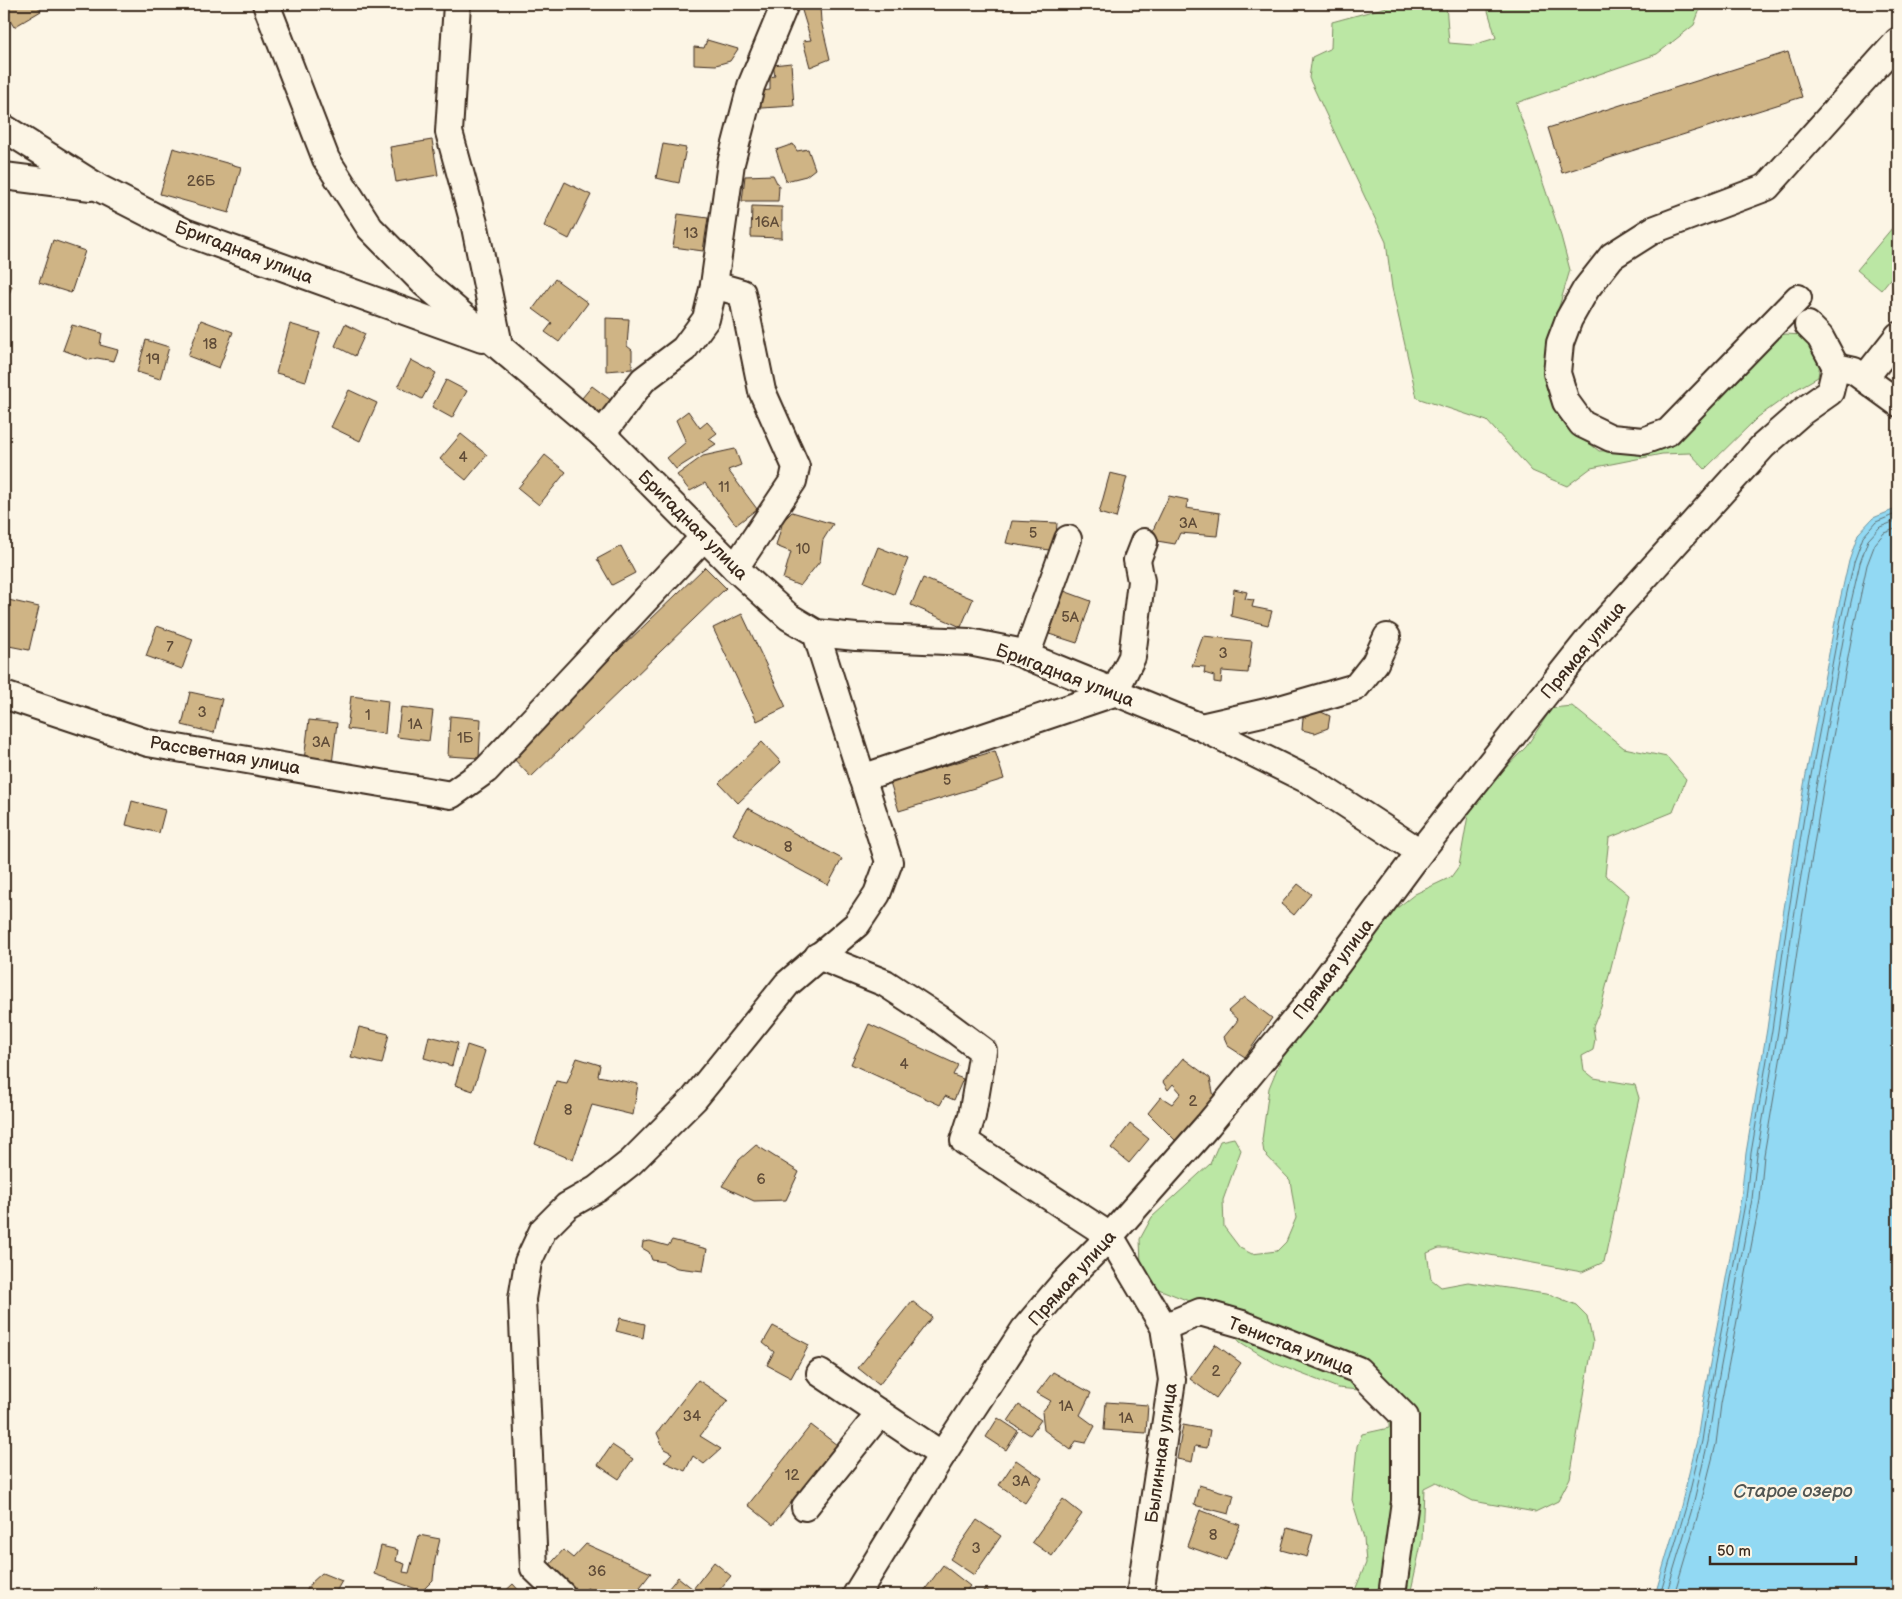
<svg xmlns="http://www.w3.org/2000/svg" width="1902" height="1599" viewBox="0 0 1902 1599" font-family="'Balsamiq Sans',sans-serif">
	<rect width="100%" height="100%" fill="#fcf5e5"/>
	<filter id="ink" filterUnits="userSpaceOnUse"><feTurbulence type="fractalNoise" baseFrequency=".02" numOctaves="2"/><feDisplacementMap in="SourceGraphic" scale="10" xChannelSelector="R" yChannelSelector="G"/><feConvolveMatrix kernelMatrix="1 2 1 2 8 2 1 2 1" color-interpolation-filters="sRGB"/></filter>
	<g filter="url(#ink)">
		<!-- green -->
		<g fill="#bbe7a4" stroke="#7b8861">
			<path d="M1389 4H1446L1449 43 1473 45 1496 38 1486 4H1702L1694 25 1657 54 1516 103 1561 236 1570 270 1544 357 1547 389 1561 421 1599 451 1648 449 1771 336 1786 334 1802 335 1820 363 1818 377 1797 389 1758 417 1705 469 1690 453 1662 454 1591 468 1567 486 1532 471 1487 421 1417 398 1392 288 1386 242 1309 78 1312 57 1331 48 1332 22 1387 7Z"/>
			<path d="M1898 221V269L1881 290 1857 270Z"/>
			<path d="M1572 706 1624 748 1667 757 1686 779 1673 812 1609 838 1605 875 1629 895 1601 1007 1593 1027 1595 1039 1593 1050 1582 1056 1584 1070 1594 1078 1635 1085 1639 1098 1604 1262 1582 1272 1452 1248H1439L1427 1253 1431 1279 1441 1287 1468 1282 1552 1295 1576 1305 1587 1316 1593 1342 1570 1478 1558 1501 1535 1512 1473 1501 1436 1482 1424 1488 1422 1540 1410 1595H1353L1366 1563 1364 1538 1352 1500 1357 1446 1362 1434 1389 1428V1415L1379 1392 1338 1388 1276 1364 1240 1342 1214 1311 1156 1288 1141 1265 1140 1239 1152 1217 1210 1164 1220 1141 1234 1138 1241 1150 1223 1200 1224 1227 1240 1248 1252 1254 1277 1251 1286 1242 1296 1218 1290 1180 1264 1153 1262 1140 1269 1088 1284 1052 1383 919 1415 894 1451 877 1459 866 1470 804 1526 747 1552 708Z"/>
		</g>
		<!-- water -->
		<path fill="#92d9f3" stroke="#6f939e" d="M1898 508V1595H1655L1681 1506 1697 1440 1703 1401 1741 1198 1746 1153 1767 1029 1783 915 1804 785 1835 622 1849 560 1858 534 1873 518Z"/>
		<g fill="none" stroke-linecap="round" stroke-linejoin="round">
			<!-- shore -->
			<g stroke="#5e7073" stroke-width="1">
				<path d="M1660 1595 1686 1507 1702 1441 1708 1402 1746 1198 1751 1153 1772 1030 1788 916 1809 786 1840 623 1854 562 1863 537 1876 522 1898 513"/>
				<path d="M1666 1595 1692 1509 1708 1442 1714 1403 1752 1199 1757 1154 1778 1031 1794 917 1816 787 1846 624 1860 563 1868 540 1880 527 1898 520"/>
				<path d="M1674 1595 1699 1511 1716 1444 1721 1404 1760 1200 1764 1155 1785 1032 1802 918 1823 789 1854 626 1867 565 1875 544 1884 533 1898 528"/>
			</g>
		</g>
		<!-- building -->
		<g fill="#cfb485" stroke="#3b2a1e">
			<path d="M4 4H36L41 11 14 27 4 11Z"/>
			<path d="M800 4H830L831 6 820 7 821 21 830 59 810 67 803 41 811 40Z"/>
			<path d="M1731 4H1752L1733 10Z"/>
			<path d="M707 40 738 49 730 61 716 65 694 64V47L704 48Z"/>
			<path d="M1788 52 1802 97 1562 173 1548 128Z"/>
			<path d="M791 63 794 106 761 108 760 91 770 90V77L775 76 773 65Z"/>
			<path d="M432 140 438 175 396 182 390 147Z"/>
			<path d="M663 144 686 148 679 183 656 178Z"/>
			<path d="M793 144 797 151 808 149 815 169 806 176 786 181 776 150Z"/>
			<path d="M173 148 241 167 229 213 160 194Z"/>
			<path d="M773 175 779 187 778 201H742L745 176Z"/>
			<path d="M565 182 591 195 569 239 544 226Z"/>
			<path d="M752 206 782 207V238L751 237Z"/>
			<path d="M678 214 708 218 703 251 673 247Z"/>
			<path d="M53 240 85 251 71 293 39 283Z"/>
			<path d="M555 279 588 303 559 342 545 332 552 323 533 309Z"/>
			<path d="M4 283 12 286 4 307Z"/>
			<path d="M606 318 629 319 627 346 632 350V369L606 371Z"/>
			<path d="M201 320 233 332 219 368 188 356Z"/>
			<path d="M290 324 320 333 306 381 276 373Z"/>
			<path d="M345 324 365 334 355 356 335 346Z"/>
			<path d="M72 325 102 333 100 345 118 350 114 361 97 358 90 360 63 350Z"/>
			<path d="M146 340 169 347 160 379 137 372Z"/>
			<path d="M411 360 436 373 422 399 398 386Z"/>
			<path d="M446 380 467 391 452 418 432 407Z"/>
			<path d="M592 386 612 401 600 417 588 413 582 398Z"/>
			<path d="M349 390 377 403 360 441 331 427Z"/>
			<path d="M688 411 700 428 707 422 717 433 709 439 716 444 676 469 667 458 686 442 676 420Z"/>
			<path d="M461 434 487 455 466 480 440 459Z"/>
			<path d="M735 449 741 465 728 470 757 509 736 525 705 483 690 491 677 475 703 456Z"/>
			<path d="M545 455 566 472 539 505 518 488Z"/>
			<path d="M1110 473 1127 477 1116 518 1099 513Z"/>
			<path d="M1169 496 1188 500 1186 508 1220 513 1217 536 1180 533 1175 544 1157 541 1152 532Z"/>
			<path d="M792 512 833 524 823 540 820 561 800 586 783 579 791 552 776 546 783 521Z"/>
			<path d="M1012 521 1057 523 1055 551 1006 543Z"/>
			<path d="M621 546 635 573 612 585 597 559Z"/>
			<path d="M878 547 908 559 894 594 864 582Z"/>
			<path d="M705 567 726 588 531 777 510 755Z"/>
			<path d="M923 578 973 599 961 627 911 605Z"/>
			<path d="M1234 589 1247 592 1245 599 1254 600 1252 607 1272 611 1268 625 1231 616Z"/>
			<path d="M1064 591 1091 601 1077 643 1049 634Z"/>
			<path d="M4 599 39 607 29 650 4 645Z"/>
			<path d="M742 614 786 707 757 721 713 628Z"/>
			<path d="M157 626 193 639 182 669 146 656Z"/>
			<path d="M1203 636 1252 641 1248 673 1222 671 1221 683 1214 682V676L1204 673 1205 667 1192 666Z"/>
			<path d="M190 692 222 699 214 733 182 725Z"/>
			<path d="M351 696 388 701 385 734 347 729Z"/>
			<path d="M401 707 433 711 429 741 397 737Z"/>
			<path d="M1319 711 1330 716 1328 728 1315 733 1302 730 1303 718Z"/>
			<path d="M450 716 481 719 479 758 448 756Z"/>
			<path d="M309 720 337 723 332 764 304 760Z"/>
			<path d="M762 742 781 762 738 803 719 783Z"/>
			<path d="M995 751 1004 779 899 811 890 782Z"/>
			<path d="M132 801 165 810 159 833 126 825Z"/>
			<path d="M748 808 842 859 828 885 733 834Z"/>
			<path d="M1298 884 1311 894 1294 915 1281 904Z"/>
			<path d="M1244 997 1272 1018 1245 1057 1228 1046 1224 1037 1238 1020 1228 1011Z"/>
			<path d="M869 1024 958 1065 953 1075 963 1079 954 1100 945 1096 940 1105 851 1064Z"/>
			<path d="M359 1027 389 1034 382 1064 351 1057Z"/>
			<path d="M429 1036 458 1043 452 1066 424 1058Z"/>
			<path d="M467 1045 485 1051 473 1091 455 1085Z"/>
			<path d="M577 1058 600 1065 598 1076 638 1084 633 1115 592 1105 573 1160 535 1144 556 1081 567 1083Z"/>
			<path d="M1183 1058 1210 1078 1214 1097 1176 1141 1148 1113 1161 1097 1172 1104 1181 1093 1173 1084 1168 1090 1163 1082Z"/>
			<path d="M1130 1124 1149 1139 1129 1163 1111 1148Z"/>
			<path d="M756 1145 799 1172 786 1200 754 1201 722 1186 739 1160Z"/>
			<path d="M672 1240 707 1249 703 1271 677 1268 664 1262 652 1260 649 1252 642 1248 643 1242 650 1241 668 1246Z"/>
			<path d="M912 1301 932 1317 879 1385 858 1368Z"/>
			<path d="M620 1318 645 1324 643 1338 616 1331Z"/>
			<path d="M773 1326 809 1345 791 1378 767 1365 774 1352 763 1343Z"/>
			<path d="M1215 1344 1241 1363 1216 1398 1190 1379Z"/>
			<path d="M1053 1372 1091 1393 1080 1415 1095 1426 1086 1443 1076 1441 1071 1450 1044 1430 1042 1412 1051 1401 1037 1393Z"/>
			<path d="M698 1380 728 1400 700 1436 721 1449 704 1464 693 1456 685 1471 664 1462 672 1453 664 1449 657 1433Z"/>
			<path d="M1106 1402 1148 1405 1146 1433 1104 1430Z"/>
			<path d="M1019 1405 1041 1420 1030 1435 1008 1421Z"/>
			<path d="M998 1418 1018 1431 1006 1450 986 1437Z"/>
			<path d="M811 1425 837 1445 773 1525 748 1505Z"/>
			<path d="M1183 1425 1210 1430 1207 1448 1195 1446 1192 1462 1177 1459Z"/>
			<path d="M612 1445 633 1459 619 1479 598 1465Z"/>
			<path d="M1016 1460 1042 1478 1025 1503 999 1485Z"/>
			<path d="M1199 1485 1234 1495 1229 1514 1194 1505Z"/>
			<path d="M1063 1499 1082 1514 1052 1556 1032 1542Z"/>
			<path d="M1200 1510 1240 1525 1226 1560 1187 1546Z"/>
			<path d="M977 1520 1001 1536 974 1575 950 1559Z"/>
			<path d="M1287 1528 1313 1535 1307 1557 1281 1550Z"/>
			<path d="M419 1535 440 1539 435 1560 433 1580 422 1591 374 1574 381 1546 398 1550 396 1561 405 1564 403 1572 409 1573Z"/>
			<path d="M586 1544 651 1573 634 1595H600L587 1588 581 1595H571L546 1569 563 1550 573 1558Z"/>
			<path d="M714 1562 731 1576 715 1595H663L678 1577 693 1589Z"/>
			<path d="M943 1565 970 1586 963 1595H921Z"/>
			<path d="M322 1573 342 1581 334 1595H304L310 1584Z"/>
			<path d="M513 1584 523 1595H501Z"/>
			<path d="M1267 1588 1293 1595H1265Z"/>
			<path d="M985 1589 995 1595H980Z"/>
		</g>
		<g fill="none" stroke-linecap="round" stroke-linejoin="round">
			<defs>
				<g id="minor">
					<path d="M266 4 326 159 370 228 424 283 602 434 735 568 789 617 816 633 856 637 969 642 1014 651 1201 727 1314 783 1420 852"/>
					<path d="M457 4 449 132 475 227 499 345"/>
					<path d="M4 128 99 188 185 232 482 339"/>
					<path d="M4 176 91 187"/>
					<path d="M714 285 742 293 762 391 796 467 793 481 735 568"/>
					<path d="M1798 298 1668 432 1643 441 1611 438 1582 424 1566 402 1557 373 1560 343 1569 319 1586 289 1612 256 1653 230 1767 187 1898 41"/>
					<path d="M1808 325 1820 337 1836 367"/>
					<path d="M1836 367 1854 371 1898 403"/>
					<path d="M1865 378 1898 336"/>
					<path d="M602 434 643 380 684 349 706 319 714 285 731 163 751 86 785 4"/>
					<path d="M1026 656 1068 539"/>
					<path d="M4 695 148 743 451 795 486 770 704 537"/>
					<path d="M1201 727 1280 709 1356 687 1375 663 1387 637"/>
					<path d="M862 778 1114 693 1132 657 1141 581 1137 560 1144 542"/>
					<path d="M818 956 885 983 940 1019 983 1051 972 1116 964 1141 1110 1236 1164 1327 1172 1380 1140 1595"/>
					<path d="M1164 1327 1200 1312 1242 1324 1358 1370 1405 1417V1501L1392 1595"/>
					<path d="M820 1373 942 1455"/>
					<path d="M805 1507 880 1413"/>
					<path d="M562 1595 534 1568 522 1299 528 1262 543 1230 567 1206 597 1189 631 1162 694 1099 787 984 857 924 877 894 889 862 816 633"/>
					<path d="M856 1595 942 1455 1024 1330 1062 1285 1110 1236 1208 1125 1303 1010 1420 852 1589 639 1763 446 1803 411 1830 392 1836 367"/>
				</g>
			</defs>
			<!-- minor casing -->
			<use href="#minor" stroke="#3b2a1e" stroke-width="30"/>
			<!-- minor -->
			<use href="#minor" stroke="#fcf5e5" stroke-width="26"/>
		</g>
	</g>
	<g text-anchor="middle" stroke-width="5" stroke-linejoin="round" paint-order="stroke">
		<!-- number labels -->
		<g font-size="15" fill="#604c38">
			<text x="201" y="186">26Б</text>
			<text x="767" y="227">16А</text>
			<text x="691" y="238">13</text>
			<text x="210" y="349">18</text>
			<text x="153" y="364">19</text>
			<text x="463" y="462">4</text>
			<text x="724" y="492">11</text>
			<text x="1188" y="528">3А</text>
			<text x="1033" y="538">5</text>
			<text x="803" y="554">10</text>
			<text x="1070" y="622">5А</text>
			<text x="170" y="652">7</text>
			<text x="1223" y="658">3</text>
			<text x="202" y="717">3</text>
			<text x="368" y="720">1</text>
			<text x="415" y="729">1А</text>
			<text x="465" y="743">1Б</text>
			<text x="321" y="747">3А</text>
			<text x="947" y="785">5</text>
			<text x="788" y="852">8</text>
			<text x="904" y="1069">4</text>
			<text x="1193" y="1106">2</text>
			<text x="568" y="1115">8</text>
			<text x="761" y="1184">6</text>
			<text x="1216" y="1376">2</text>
			<text x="1066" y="1411">1А</text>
			<text x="692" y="1421">34</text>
			<text x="1126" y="1423">1А</text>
			<text x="792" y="1480">12</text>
			<text x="1021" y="1486">3А</text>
			<text x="1213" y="1540">8</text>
			<text x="976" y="1553">3</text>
			<text x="597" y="1576">36</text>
		</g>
		<!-- street labels -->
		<g font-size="18" fill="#3b2a1e" stroke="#fcf5e5">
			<text transform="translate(244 252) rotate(21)" y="6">Бригадная улица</text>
			<text transform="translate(693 525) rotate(45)" y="6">Бригадная улица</text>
			<text transform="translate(1583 650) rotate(-50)" y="6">Прямая улица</text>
			<text transform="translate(1065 675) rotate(21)" y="6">Бригадная улица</text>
			<text transform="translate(225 755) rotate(10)" y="6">Рассветная улица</text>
			<text transform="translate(1333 969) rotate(-53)" y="6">Прямая улица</text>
			<text transform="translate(1072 1278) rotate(-48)" y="6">Прямая улица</text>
			<text transform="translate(1291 1346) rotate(21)" y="6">Тенистая улица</text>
			<text transform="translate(1161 1453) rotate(-82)" y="6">Былинная улица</text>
		</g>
		<!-- water labels -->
		<g font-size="19" font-style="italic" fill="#515653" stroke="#fcf5e5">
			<text x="1793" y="1497">Старое озеро</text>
		</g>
	</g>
	<!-- margin -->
	<rect width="1902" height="1599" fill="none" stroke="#fcf5e5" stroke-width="20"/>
	<rect x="10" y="10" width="1882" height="1579" fill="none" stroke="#3b2a1e" stroke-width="2" filter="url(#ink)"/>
	<!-- scale -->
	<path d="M1710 1556v8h146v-8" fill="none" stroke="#3b2a1e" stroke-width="2.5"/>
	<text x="1717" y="1556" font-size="15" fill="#3b2a1e" stroke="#fcf5e5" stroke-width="4" paint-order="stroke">50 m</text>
</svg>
